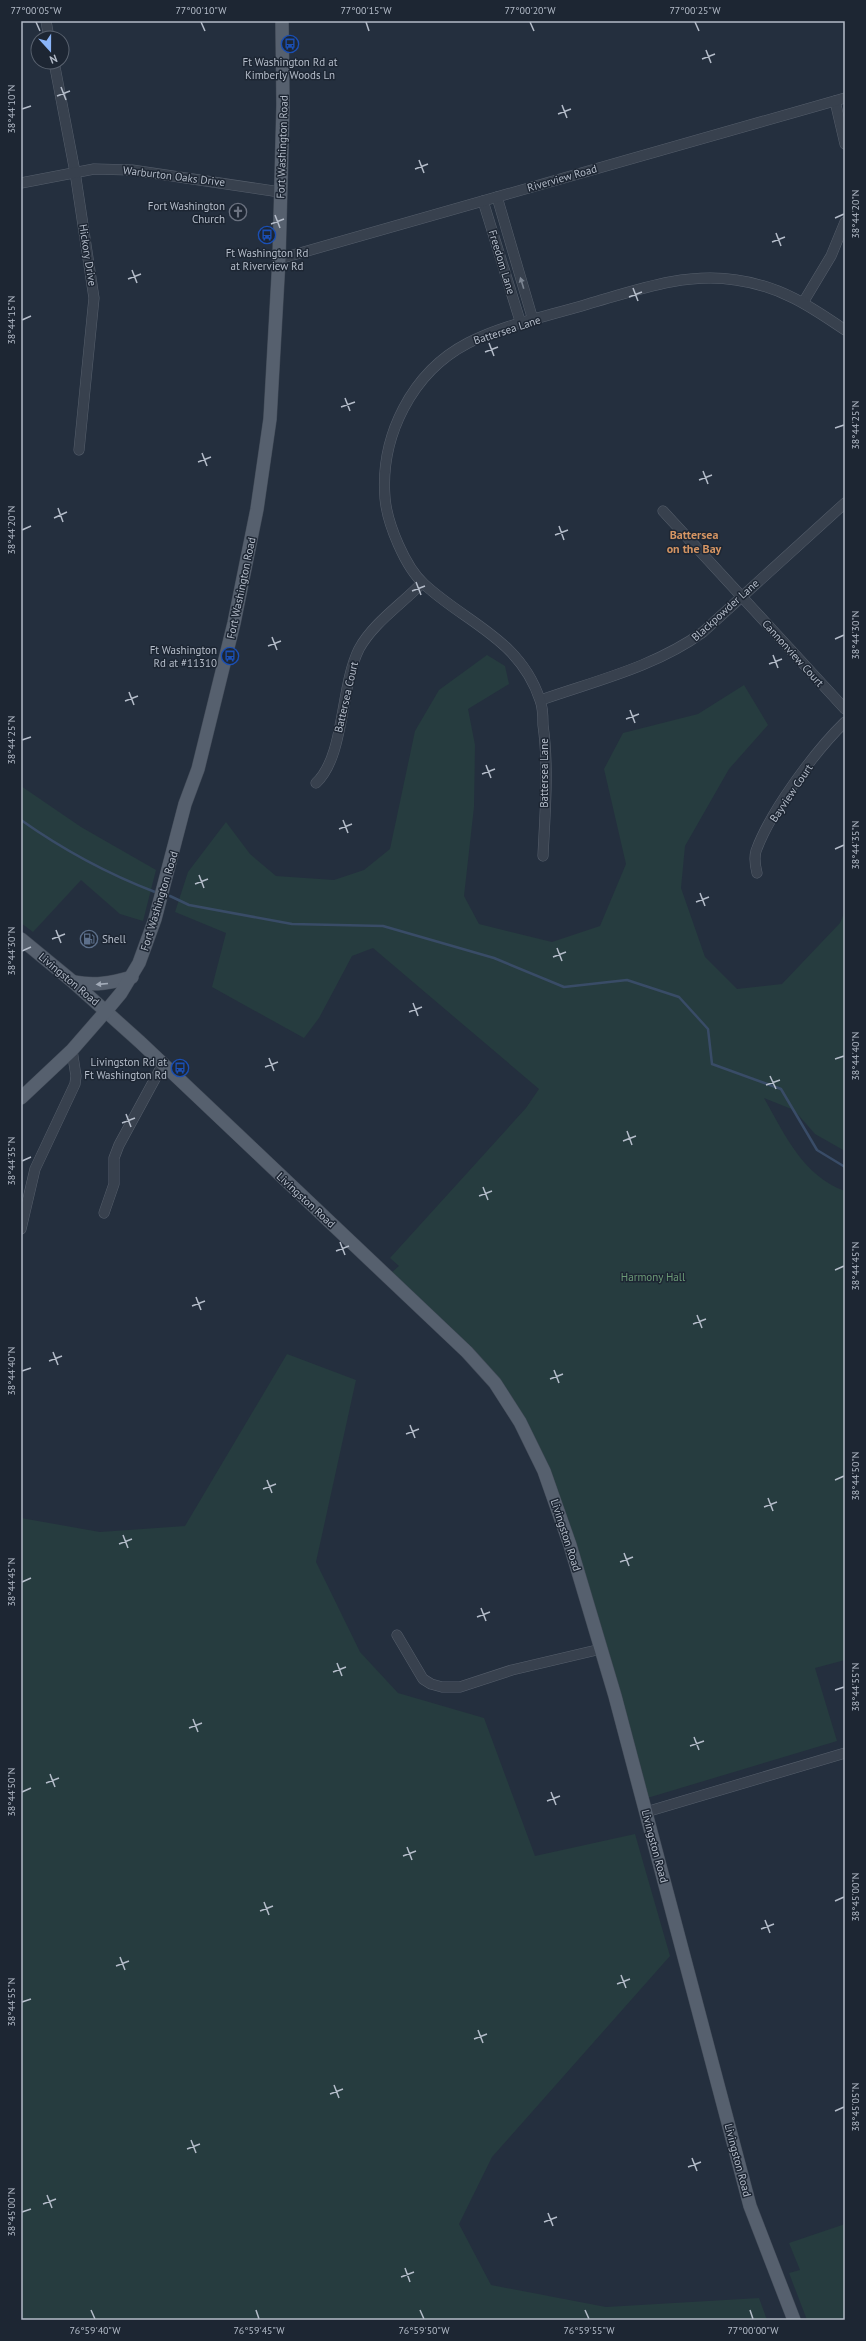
<svg xmlns="http://www.w3.org/2000/svg" width="866" height="2341" viewBox="0 0 866 2341" font-family="'PT Sans',sans-serif">
	<rect width="100%" height="100%" fill="#242f3e"/>
	<!-- green -->
	<g fill="#263c3f">
		<path d="M487 655 505 666 509 684 468 709 475 745 474 807 464 896 479 924 552 942 600 926 626 864 604 769 623 733 698 714 744 685 768 725 729 769 685 846 681 888 705 957 737 989 782 984 840 923 845 911V1151L815 1134 794 1110 764 1098C785 1135 803 1176 845 1191V1660L815 1668 837 1741 644 1799 614 1687 519 1415 391 1273 399 1266 390 1258 526 1108 539 1089 373 948 352 956 319 1018 304 1038 212 987 226 933 175 912 188 872 226 822 250 854 276 876 334 880 364 870 390 849 415 731 439 690Z"/>
		<path d="M21 786 81 827 156 870 143 921 120 914 81 880 33 932 21 923Z"/>
		<path d="M287 1354 356 1380 316 1562 360 1652 398 1693 484 1718 535 1856 635 1834 670 1956 492 2157 459 2224 491 2285 606 2307 759 2298 767 2320H21V1518L100 1532 185 1526Z"/>
		<path d="M845 2224V2320H807L789 2273 800 2270 789 2243Z"/>
	</g>
	<g fill="none" stroke-linecap="round" stroke-linejoin="round">
		<!-- stream -->
		<g stroke="#394c67" stroke-width="2.5">
			<path d="M21 820C62 849 108 874 155 892"/>
			<path d="M170 896 189 905 292 924 383 926 494 958 564 987 627 980 679 997 708 1029 712 1064 781 1089 817 1150 845 1167"/>
		</g>
		<defs>
			<g id="minor">
				<path d="M46 21 49 38"/>
				<path d="M54 62 75 172 94 298 79 450"/>
				<path d="M835 101 845 144"/>
				<path d="M21 183 94 169 132 170 280 192"/>
				<path d="M497 197 533 320"/>
				<path d="M483 201 521 324"/>
				<path d="M279 259 845 98"/>
				<path d="M804 301 831 256 845 222"/>
				<path d="M663 511 845 709"/>
				<path d="M541 700C595 681 655 667 703 632L845 503"/>
				<path d="M316 783C345 756 340 687 359 649 373 623 402 604 422 583"/>
				<path d="M543 856C545 812 549 768 543 725 543 717 543 707 540 700 520 639 466 623 424 584 405 567 387 523 385 498 380 436 412 372 468 343 505 324 549 316 588 304 637 290 685 272 736 280 780 286 810 306 845 330"/>
				<path d="M757 873C755 865 754 858 756 851 770 812 815 751 845 722"/>
				<path d="M104 1213 114 1184V1158L119 1145 163 1064"/>
				<path d="M21 1229 35 1169 75 1084 76 1076 72 1050"/>
				<path d="M397 1635 423 1679 431 1684 442 1687H460L512 1670 601 1649"/>
				<path d="M646 1812 845 1753"/>
			</g>
			<g id="major">
				<path d="M21 939 72 981 140 1042 467 1352 495 1383 520 1422 544 1471 570 1545 615 1696 750 2206 794 2320"/>
				<path d="M74 982C95 986 111 983 132 977"/>
				<path d="M21 1098 72 1050 106 1011 121 993 139 963 155 919 185 804 198 769 234 623 257 509 270 419 279 259 283 105 282 21"/>
			</g>
		</defs>
		<!-- minor casing -->
		<use href="#minor" stroke="#565f6c" stroke-width="11"/>
		<!-- major casing -->
		<use href="#major" stroke="#414a57" stroke-width="14"/>
		<!-- minor -->
		<use href="#minor" stroke="#38414e" stroke-width="10"/>
		<!-- major -->
		<use href="#major" stroke="#56606e" stroke-width="13"/>
	</g>
	<!-- one-way arrows -->
	<defs><path id="oneway-solid" d="M-6-.8H1V-3.2L6.5 0L1 3.2V.8H-6Z"/></defs>
	<use fill="#7c8592" href="#oneway-solid" transform="translate(522 283) rotate(-107)"/>
	<use fill="#a1aab7" href="#oneway-solid" transform="translate(102 984) rotate(175)"/>
	<!-- ticks -->
	<path fill="none" stroke="#b4bcc9" stroke-width="1.5" d="M36 22 40 31M201 22 205 31M366 22 369 31M530 22 534 31M695 22 699 31M706 50 711 63M702 59 715 54M61 87 66 100M57 96 70 91M562 105 567 118M22 109 31 106M558 114 571 109M419 160 424 173M415 169 428 164M275 215 280 228M835 218 844 214M271 224 284 219M776 233 781 246M772 242 785 237M132 270 137 283M128 279 141 274M633 288 638 301M629 297 642 292M22 320 31 316M489 343 494 356M485 352 498 347M345 398 350 411M341 407 355 402M835 428 844 425M202 453 207 466M198 462 211 457M703 471 708 484M699 480 712 475M58 508 63 522M54 518 67 512M559 526 564 540M22 530 31 526M555 535 568 530M416 582 421 595M412 591 425 586M272 637 277 650M835 639 844 635M268 646 281 641M773 655 778 668M769 664 782 659M129 692 134 705M125 701 138 696M630 710 635 723M626 719 639 714M22 740 31 737M486 765 491 778M482 774 495 769M343 820 348 833M339 829 352 824M835 849 844 845M199 875 204 888M195 884 208 879M700 893 705 906M696 902 709 897M56 930 61 943M52 939 65 934M557 948 562 961M22 951 31 947M553 957 566 952M413 1003 418 1016M409 1012 422 1007M269 1058 274 1071M835 1059 844 1056M265 1067 278 1062M770 1076 776 1089M766 1085 780 1080M126 1114 131 1127M122 1123 135 1118M627 1131 632 1145M623 1141 636 1136M22 1161 31 1157M483 1187 488 1200M479 1196 492 1191M340 1242 345 1255M336 1251 349 1246M835 1270 844 1266M196 1297 201 1310M192 1306 205 1301M697 1315 702 1328M693 1324 706 1319M53 1352 58 1365M49 1361 62 1356M554 1370 559 1383M22 1371 31 1368M550 1379 563 1374M410 1425 415 1438M406 1434 419 1429M267 1480 272 1493M835 1480 844 1476M263 1489 276 1484M768 1498 773 1511M764 1507 777 1502M123 1535 128 1548M119 1544 132 1539M624 1553 629 1566M620 1562 633 1557M22 1582 31 1578M481 1608 486 1621M477 1617 490 1612M337 1663 342 1676M333 1672 346 1667M835 1690 844 1687M193 1719 198 1732M189 1728 202 1723M694 1737 699 1750M690 1746 704 1741M50 1774 55 1787M46 1783 59 1778M22 1792 31 1788M551 1792 556 1805M547 1801 560 1796M407 1847 412 1860M403 1856 416 1851M835 1901 844 1897M264 1902 269 1915M260 1911 273 1906M765 1920 770 1933M761 1929 774 1924M120 1957 125 1970M116 1966 129 1961M621 1975 626 1988M617 1984 630 1979M22 2002 31 1999M478 2030 483 2043M474 2039 487 2034M334 2085 339 2098M330 2094 343 2089M835 2111 844 2107M191 2140 196 2153M187 2149 200 2144M692 2158 697 2171M688 2167 701 2162M47 2195 52 2208M43 2204 56 2199M22 2212 31 2209M548 2213 553 2226M544 2222 557 2217M405 2268 410 2282M401 2277 414 2272M91 2310 95 2319M256 2310 259 2319M420 2310 424 2319M585 2310 589 2319M750 2310 753 2319"/>
	<!-- icons -->
	<defs>
		<symbol id="bus-ring" viewBox="-11 -11 22 22"><circle r="9.5" fill="#1d2633" stroke="#1a4fb4" stroke-width="1.5"/><path d="M-5-6H5V4H4V6H2V4H-2V6H-4V4H-5ZM-3.5-4V0h7V-4ZM-3.5 1.2v1.5H-2V1.2ZM2 1.2v1.5H3.5V1.2Z" fill="#1a4fb4"/></symbol>
		<symbol id="church-ring" viewBox="-11 -11 22 22"><circle r="9.5" fill="#1d2633" stroke="#6b7280" stroke-width="1.5"/><path d="M-1.2-6h2.4v3.5h3.3v2.4h-3.3V6h-2.4V-.1h-3.3v-2.4h3.3Z" fill="#6b7280"/></symbol>
		<symbol id="fuel-ring" viewBox="-11 -11 22 22"><circle r="9.5" fill="#1d2633" stroke="#5c6f8a" stroke-width="1.5"/><path d="M-5.5-6h7V0h2V4h1.3V-2.5L3-4.5l.8-.8L6-3V5H2.5V1h-1V6h-7ZM-4.2-4.7v3.2H.2V-4.7Z" fill="#5c6f8a"/></symbol>
	</defs>
	<g fill-rule="evenodd">
		<use href="#bus-ring" x="280" y="34" width="20" height="20"/>
		<use href="#church-ring" x="228" y="202" width="20" height="20"/>
		<use href="#bus-ring" x="257" y="225" width="20" height="20"/>
		<use href="#bus-ring" x="220" y="646" width="20" height="20"/>
		<use href="#fuel-ring" x="79" y="929" width="20" height="20"/>
		<use href="#bus-ring" x="170" y="1058" width="20" height="20"/>
	</g>
	<g text-anchor="middle" stroke-width="3" stroke-linejoin="round" paint-order="stroke">
		<!-- poi labels -->
		<g font-size="11" fill="#b4bcc9" stroke="#1d2633" text-anchor="end">
			<text x="290" y="66" text-anchor="middle">Ft Washington Rd at<tspan x="290" dy="13">Kimberly Woods Ln</tspan></text>
			<text x="225" y="210">Fort Washington<tspan x="225" dy="13">Church</tspan></text>
			<text x="267" y="257" text-anchor="middle">Ft Washington Rd<tspan x="267" dy="13">at Riverview Rd</tspan></text>
			<text x="217" y="654">Ft Washington<tspan x="217" dy="13">Rd at #11310</tspan></text>
			<text x="102" y="943" text-anchor="start">Shell</text>
			<text x="167" y="1066">Livingston Rd at<tspan x="167" dy="13">Ft Washington Rd</tspan></text>
		</g>
		<!-- street labels -->
		<g font-size="11" fill="#b4bcc9" stroke="#1d2633">
			<text transform="translate(282 147) rotate(-88)" y="4">Fort Washington Road</text>
			<text transform="translate(174 176) rotate(7)" y="4">Warburton Oaks Drive</text>
			<text transform="translate(562 178) rotate(-16)" y="4">Riverview Road</text>
			<text transform="translate(88 255) rotate(81)" y="4">Hickory Drive</text>
			<text transform="translate(502 262) rotate(73)" y="4">Freedom Lane</text>
			<text transform="translate(507 330) rotate(-18)" y="4">Battersea Lane</text>
			<text transform="translate(241 588) rotate(-78)" y="4">Fort Washington Road</text>
			<text transform="translate(725 610) rotate(-42)" y="4">Blackpowder Lane</text>
			<text transform="translate(793 653) rotate(48)" y="4">Cannonview Court</text>
			<text transform="translate(346 697) rotate(-77)" y="4">Battersea Court</text>
			<text transform="translate(544 773) rotate(-90)" y="4">Battersea Lane</text>
			<text transform="translate(791 793) rotate(-56)" y="4">Bayview Court</text>
			<text transform="translate(159 901) rotate(-73)" y="4">Fort Washington Road</text>
			<text transform="translate(69 979) rotate(40)" y="4">Livingston Road</text>
			<text transform="translate(306 1200) rotate(43)" y="4">Livingston Road</text>
			<text transform="translate(566 1535) rotate(72)" y="4">Livingston Road</text>
			<text transform="translate(655 1846) rotate(75)" y="4">Livingston Road</text>
			<text transform="translate(738 2160) rotate(75)" y="4">Livingston Road</text>
		</g>
		<!-- park labels -->
		<g font-size="11" fill="#6b9a76" stroke="#1d2633">
			<text x="653" y="1281">Harmony Hall</text>
		</g>
		<!-- neighbourhood labels -->
		<g font-size="12" font-weight="bold" fill="#d59563" stroke="#1d2633">
			<text x="694" y="539">Battersea<tspan x="694" dy="14">on the Bay</tspan></text>
		</g>
	</g>
	<!-- border -->
	<rect width="866" height="2341" fill="none" stroke="#1d2633" stroke-width="44"/>
	<!-- north arrow -->
	<g transform="translate(50 50) rotate(159)"><circle r="19" fill="#1d2633" stroke="#59626f"/>
	<path d="M0-3L7 15L0 10L-7 15Z" fill="#8ab4f8"/>
	<text y="-6" font-size="11" font-weight="bold" text-anchor="middle" fill="#b4bcc9">N</text>
	</g>
	<rect x="22" y="22" width="822" height="2297" fill="none" stroke="#b4bcc9" stroke-width="1.5"/>
	<g font-size="10" text-anchor="middle" fill="#b4bcc9">
		<text x="36" y="14">77°00'05"W</text>
		<text x="201" y="14">77°00'10"W</text>
		<text x="366" y="14">77°00'15"W</text>
		<text x="530" y="14">77°00'20"W</text>
		<text x="695" y="14">77°00'25"W</text>
		<text transform="translate(11 109) rotate(-90)" y="4">38°44'10"N</text>
		<text transform="translate(855 214) rotate(-90)" y="4">38°44'20"N</text>
		<text transform="translate(11 320) rotate(-90)" y="4">38°44'15"N</text>
		<text transform="translate(855 425) rotate(-90)" y="4">38°44'25"N</text>
		<text transform="translate(11 530) rotate(-90)" y="4">38°44'20"N</text>
		<text transform="translate(855 635) rotate(-90)" y="4">38°44'30"N</text>
		<text transform="translate(11 740) rotate(-90)" y="4">38°44'25"N</text>
		<text transform="translate(855 845) rotate(-90)" y="4">38°44'35"N</text>
		<text transform="translate(11 951) rotate(-90)" y="4">38°44'30"N</text>
		<text transform="translate(855 1056) rotate(-90)" y="4">38°44'40"N</text>
		<text transform="translate(11 1161) rotate(-90)" y="4">38°44'35"N</text>
		<text transform="translate(855 1266) rotate(-90)" y="4">38°44'45"N</text>
		<text transform="translate(11 1371) rotate(-90)" y="4">38°44'40"N</text>
		<text transform="translate(855 1476) rotate(-90)" y="4">38°44'50"N</text>
		<text transform="translate(11 1582) rotate(-90)" y="4">38°44'45"N</text>
		<text transform="translate(855 1687) rotate(-90)" y="4">38°44'55"N</text>
		<text transform="translate(11 1792) rotate(-90)" y="4">38°44'50"N</text>
		<text transform="translate(855 1897) rotate(-90)" y="4">38°45'00"N</text>
		<text transform="translate(11 2002) rotate(-90)" y="4">38°44'55"N</text>
		<text transform="translate(855 2107) rotate(-90)" y="4">38°45'05"N</text>
		<text transform="translate(11 2212) rotate(-90)" y="4">38°45'00"N</text>
		<text x="95" y="2334">76°59'40"W</text>
		<text x="259" y="2334">76°59'45"W</text>
		<text x="424" y="2334">76°59'50"W</text>
		<text x="589" y="2334">76°59'55"W</text>
		<text x="753" y="2334">77°00'00"W</text>
	</g>
</svg>
